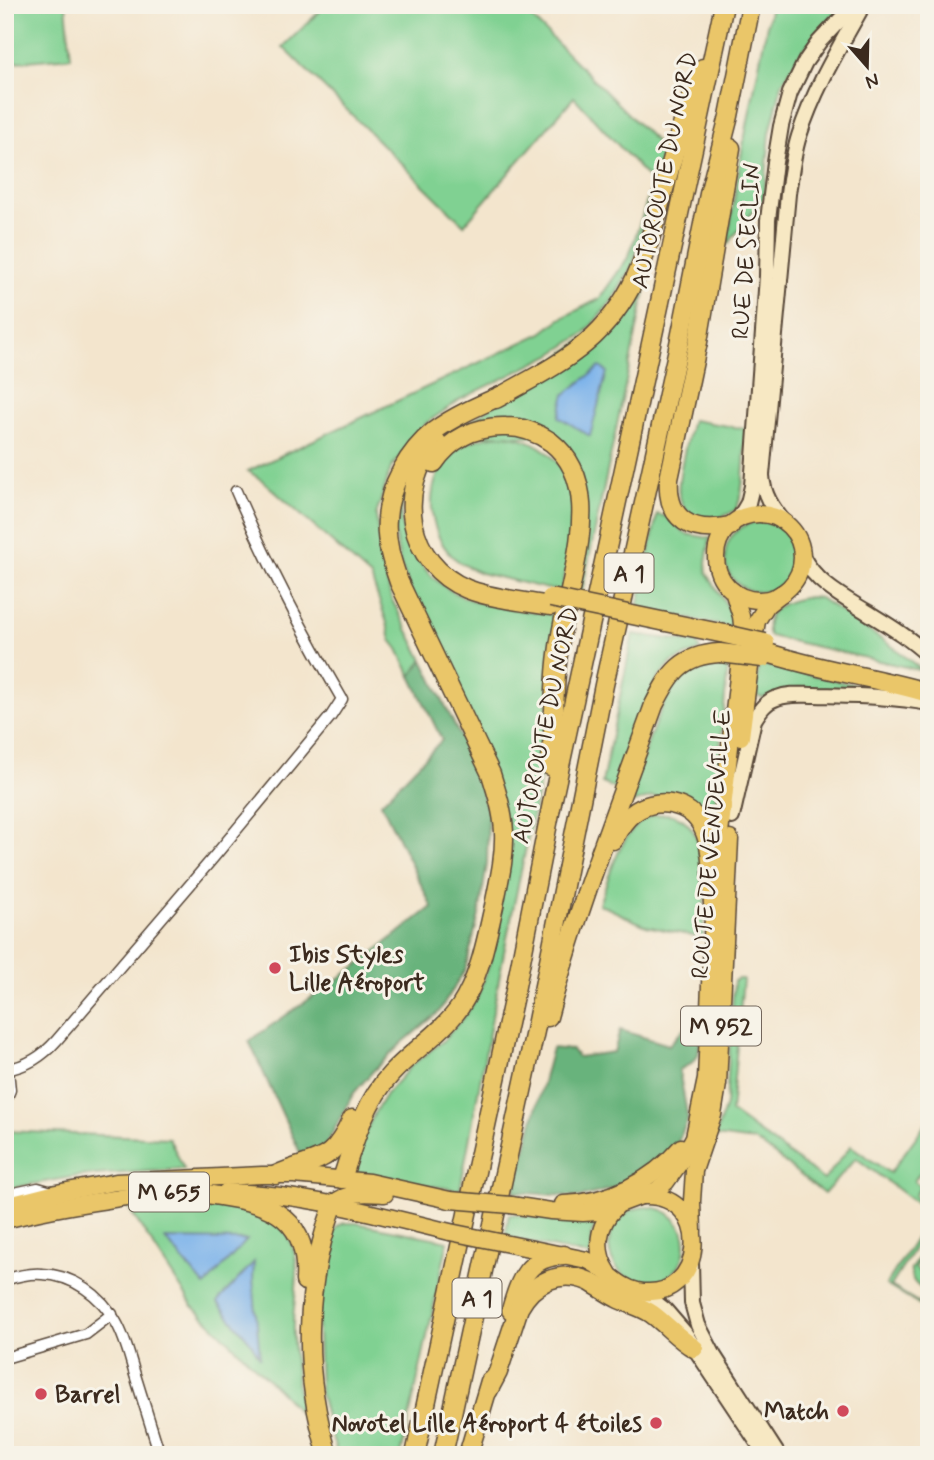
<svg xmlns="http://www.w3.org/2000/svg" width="934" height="1460" viewBox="0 0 934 1460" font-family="Mynerve,sans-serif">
	<rect width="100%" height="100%" fill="#f7f3e8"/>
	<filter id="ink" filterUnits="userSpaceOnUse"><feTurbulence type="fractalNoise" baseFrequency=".0143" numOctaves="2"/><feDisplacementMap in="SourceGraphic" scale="14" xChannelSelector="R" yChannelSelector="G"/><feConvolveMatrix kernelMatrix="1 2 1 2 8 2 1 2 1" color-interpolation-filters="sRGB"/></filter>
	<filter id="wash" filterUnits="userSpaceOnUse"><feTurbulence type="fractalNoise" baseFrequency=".00686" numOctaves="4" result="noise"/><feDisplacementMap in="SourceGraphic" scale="28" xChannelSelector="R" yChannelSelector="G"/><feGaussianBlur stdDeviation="1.57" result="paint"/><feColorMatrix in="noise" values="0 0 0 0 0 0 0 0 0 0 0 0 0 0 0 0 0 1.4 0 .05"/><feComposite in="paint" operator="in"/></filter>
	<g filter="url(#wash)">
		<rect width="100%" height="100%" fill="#f3e5cd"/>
		<!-- green -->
		<g fill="#80d192" stroke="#5e7e58" stroke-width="2">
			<path d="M5 5H66L71 57 5 63Z"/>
			<path d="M326 5H519L663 149 633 264 612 301 585 333 551 355 461 399 425 424 391 468 376 515 381 555 391 598 423 660 411 676 398 649 391 640 387 623 371 577 263 481 248 471 542 333 560 319 599 299 629 256 653 183 574 97 464 225 283 47Z"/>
			<path d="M771 5H843L801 52 782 84 770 133 764 197 727 245 741 156Z"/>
			<path d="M650 267 582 592 575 591 587 539 554 437 454 434 627 307Z"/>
			<path d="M692 420 746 429C744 446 745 499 735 510 732 512 729 514 725 515 717 520 708 522 699 519 689 516 682 506 679 495 676 480 688 436 692 420Z"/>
			<path d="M504 435C525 437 542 445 556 461 588 497 569 550 561 592L481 573C471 569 461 564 453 557 421 526 425 464 467 443 479 438 491 436 504 435Z"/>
			<path d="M404 484C402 495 401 506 401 517 404 554 436 588 471 600 498 609 528 610 556 615L541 776 504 952 460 1190C424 1186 389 1177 353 1172L363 1138 375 1112 386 1094 412 1065 443 1041 467 1013 477 998 489 965 510 845 400 563 392 518Z"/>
			<path d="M657 514 667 517 686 534 710 538 706 563 707 573 729 609 733 628 638 608Z"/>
			<circle cx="760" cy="557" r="35"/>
			<path d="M810 597 820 598 893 647 923 671 769 636C761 608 788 600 810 597Z"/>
			<path d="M633 634 697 643 700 650 672 662 658 678 616 789 602 783Z"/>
			<path d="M712 664 728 665 713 823 708 824 701 810 689 802 652 797 633 803 629 798C640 767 662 685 691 670 697 666 705 665 712 664Z"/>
			<path d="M759 666H771L861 686 857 690 799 688 763 698 755 695Z"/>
			<path d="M668 814C715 820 703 904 703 938L646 926 599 904C609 877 622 826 651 816 657 814 662 815 668 814Z"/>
			<path d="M738 979H743L731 1112 824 1180 851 1146 890 1173 929 1119V1160L914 1181 921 1186 915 1195 916 1198 929 1208V1213L856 1158 824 1194 766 1148 754 1141 715 1136 726 1105 734 981Z"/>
			<path d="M5 1131 169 1138 184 1169 78 1176 5 1189Z"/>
			<path d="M169 1200C213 1203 284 1199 295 1255 300 1277 293 1302 293 1325 292 1354 298 1386 301 1415L285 1396 192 1305 126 1204Z"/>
			<circle cx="647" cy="1245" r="38"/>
			<path d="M509 1214 550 1218 598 1219 592 1233 591 1256 505 1237Z"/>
			<path d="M929 1217V1224L891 1286 929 1309V1311L886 1285Z"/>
			<path d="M344 1223H356L448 1241 401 1455H338L329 1429 320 1393 317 1303 333 1234 338 1226Z"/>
			<path d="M929 1242V1247L915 1268 929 1278V1293C919 1288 909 1281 911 1269Z"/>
		</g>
		<!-- forest -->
		<g fill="#68b37c" stroke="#526e4d" stroke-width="2">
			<path d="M423 660 475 767 488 813 487 864 479 915 465 970 439 1012 402 1043 373 1071 353 1094 326 1145 317 1152 302 1157 249 1041 351 970 432 907 381 803 442 740 411 676Z"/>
			<path d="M686 1026H700C698 1052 705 1058 679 1070L688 1119 678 1142 652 1169 611 1189 581 1197 514 1192 552 1048 572 1050 578 1057 614 1052 620 1030 669 1045Z"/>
		</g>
		<!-- water -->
		<g fill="#7bb2ea" stroke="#5b6e84" stroke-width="2">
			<path d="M600 367 607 372 590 436 559 417 565 394Z"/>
			<path d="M165 1239 247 1240 205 1286Z"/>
			<path d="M254 1262 253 1279 260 1358 250 1341 218 1303 219 1300Z"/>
		</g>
	</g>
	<g filter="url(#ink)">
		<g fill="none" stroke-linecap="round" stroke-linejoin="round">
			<defs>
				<g id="street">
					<path d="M5 1070C27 1066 42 1057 57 1040L213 858 331 716 342 699C303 632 267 563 236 491"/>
					<path d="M5 1102 10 1090 8 1070"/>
					<path d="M5 1195 38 1188 52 1192"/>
					<path d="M5 1280C17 1276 30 1273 42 1274 73 1275 101 1295 116 1322 126 1339 130 1359 136 1378 144 1403 152 1429 160 1455"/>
					<path d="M5 1358 86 1334 112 1314"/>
				</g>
				<g id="secondary">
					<path d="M738 520 748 503 752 486 767 276 768 220 775 162 781 126 790 93 805 62 819 42 854 5"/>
					<path d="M784 522C772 508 763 494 762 475L788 194C791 174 793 155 799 136 814 89 839 48 863 5"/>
					<path d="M802 556C816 583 841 596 867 612 888 625 910 638 929 656"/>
					<path d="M732 817 754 720C760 710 766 701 777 698 789 693 803 695 815 695 853 696 891 696 929 703"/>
					<path d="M691 1262 692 1303 698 1325 714 1356 778 1455"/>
					<path d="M633 1291 656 1303 665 1310 684 1332 766 1455"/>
				</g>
				<g id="primary">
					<circle cx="759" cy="557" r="43"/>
					<path d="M741 737 752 651 757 621 767 605 782 593"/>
					<path d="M716 869 743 633 741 616 733 591"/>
					<path d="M226 1192C303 1193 375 1214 450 1232"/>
					<path d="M334 1203C349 1191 366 1193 385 1194"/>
					<path d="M563 1204C608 1203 652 1181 681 1147"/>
					<path d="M511 1205 551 1211 583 1213 598 1212 657 1190 666 1182 681 1161 694 1137 706 1079 714 891"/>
					<path d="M5 1206 56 1193 116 1182 262 1175H294L369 1182 450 1200"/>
					<path d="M5 1220C39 1211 73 1205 107 1200 138 1195 169 1191 200 1191"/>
					<path d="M693 1231 692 1201 694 1171 713 1115 718 1084 730 839"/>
					<path d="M504 1243 587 1260C606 1268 617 1287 638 1291 706 1304 716 1193 643 1196"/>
					<path d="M608 1272C594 1251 597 1225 616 1207"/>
				</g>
				<g id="highway">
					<path d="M496 399C527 381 559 366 586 343 633 303 646 256 661 200 674 155 684 111 703 68"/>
					<path d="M437 442C394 489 407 564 467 589 489 598 526 602 551 606"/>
					<path d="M434 463C451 438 476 426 506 427 523 427 538 433 551 442 593 475 582 531 573 576 568 602 561 628 558 654 553 691 555 729 550 766"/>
					<path d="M730 526C693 534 666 521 669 479L698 342 731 148"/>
					<path d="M666 622 725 634"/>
					<path d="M765 652C818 670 875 677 929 693"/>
					<path d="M613 840C618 831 623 821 632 814 655 796 690 801 703 828 714 850 711 880 713 904"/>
					<path d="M548 1017C576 911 617 809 654 705 670 673 681 655 720 653"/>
					<path d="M276 1175C318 1156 330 1167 352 1119"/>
					<path d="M342 1179C354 1142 364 1103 391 1074 413 1050 441 1034 460 1007 480 977 486 940 494 906 499 881 505 857 504 832 503 812 497 793 491 774L399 582C392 562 385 541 387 519 389 486 408 452 434 431 456 415 480 405 505 394"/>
					<path d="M187 1191C247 1201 310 1200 305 1281"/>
					<path d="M511 1310C520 1279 527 1257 564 1255"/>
					<path d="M488 1391 498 1372 519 1308C533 1282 560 1269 588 1281 598 1286 607 1293 617 1298 628 1304 641 1306 652 1314 667 1325 678 1339 694 1348"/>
					<path d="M328 1455C302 1372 304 1285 334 1203"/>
					<path d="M415 1455 515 991 552 803 724 5"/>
					<path d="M443 1455 535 1031 604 685 679 344 709 194 729 116 751 5"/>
					<path d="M468 1455 490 1381"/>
				</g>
			</defs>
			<!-- street casing -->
			<use href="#street" stroke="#574638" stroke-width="13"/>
			<!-- secondary casing -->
			<use href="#secondary" stroke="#574638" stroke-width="18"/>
			<!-- primary casing -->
			<use href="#primary" stroke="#574638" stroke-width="19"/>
			<!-- highway casing -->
			<use href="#highway" stroke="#574638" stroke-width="21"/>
			<!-- street -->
			<use href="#street" stroke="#fff" stroke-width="10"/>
			<!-- secondary -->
			<use href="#secondary" stroke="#f7e8c3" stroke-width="14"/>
			<!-- primary -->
			<use href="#primary" stroke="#eac669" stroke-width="16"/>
			<!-- highway -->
			<use href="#highway" stroke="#eac669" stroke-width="18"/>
			<defs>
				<g id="primary-bridge">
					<path d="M450 1200 511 1205"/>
					<path d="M450 1232 504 1243"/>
				</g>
				<g id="highway-bridge">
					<path d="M551 598 666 622"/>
					<path d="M725 634 765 643"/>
					<path d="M720 653 763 658"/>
				</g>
			</defs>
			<!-- primary-bridge casing -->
			<use href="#primary-bridge" stroke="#574638" stroke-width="19" stroke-linecap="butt"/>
			<!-- highway-bridge casing -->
			<use href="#highway-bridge" stroke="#574638" stroke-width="21" stroke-linecap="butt"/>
			<!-- primary-bridge -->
			<use href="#primary-bridge" stroke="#eac669" stroke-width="16"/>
			<!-- highway-bridge -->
			<use href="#highway-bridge" stroke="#eac669" stroke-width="18"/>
		</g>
	</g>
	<!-- markers -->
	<g fill="#d1495b" stroke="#f7f3e8" stroke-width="2.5">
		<circle cx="275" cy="968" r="7"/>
		<circle cx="41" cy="1394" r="7"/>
		<circle cx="843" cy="1411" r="7"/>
		<circle cx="656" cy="1423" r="7"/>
	</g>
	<g text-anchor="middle" stroke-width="6" stroke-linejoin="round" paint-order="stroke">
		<!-- shield labels -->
		<g fill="#f7f3e8" stroke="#73665b" stroke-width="2">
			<rect x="604.5" y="553.5" width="49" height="39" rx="5"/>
			<rect x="681" y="1006.5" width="80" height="39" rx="5"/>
			<rect x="129" y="1172.5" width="80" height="39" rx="5"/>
			<rect x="452.5" y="1278.5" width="49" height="39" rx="5"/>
		</g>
		<g font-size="23" font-weight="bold" fill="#3b2a1e">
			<text x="629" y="581">A 1</text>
			<text x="721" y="1034">M 952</text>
			<text x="169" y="1200">M 655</text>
			<text x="477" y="1306">A 1</text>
		</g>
		<!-- street labels -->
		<g font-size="24" fill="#3b2a1e" stroke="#f7f3e8">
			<text transform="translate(664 170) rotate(-78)" y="8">AUTOROUTE DU NORD</text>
			<text transform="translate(746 251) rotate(-86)" y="8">RUE DE SECLIN</text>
			<text transform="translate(545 725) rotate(-78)" y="8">AUTOROUTE DU NORD</text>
			<text transform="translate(711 844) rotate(-85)" y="8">ROUTE DE VENDEVILLE</text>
		</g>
		<!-- poi labels -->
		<g font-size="24" font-weight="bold" fill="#3b2a1e" stroke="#f7f3e8" text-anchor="start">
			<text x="289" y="962">Ibis Styles<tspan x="289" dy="28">Lille Aéroport</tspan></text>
			<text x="55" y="1402">Barrel</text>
			<text x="829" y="1419" text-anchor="end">Match</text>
			<text x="642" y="1431" text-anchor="end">Novotel Lille Aéroport 4 étoiles</text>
		</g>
	</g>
	<!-- margin -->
	<rect width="934" height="1460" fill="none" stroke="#f7f3e8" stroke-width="28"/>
	<!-- north arrow -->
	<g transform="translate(867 66) rotate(160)" stroke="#f7f3e8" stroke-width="5" paint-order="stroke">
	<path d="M0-5L12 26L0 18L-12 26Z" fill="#3b2a1e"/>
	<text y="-10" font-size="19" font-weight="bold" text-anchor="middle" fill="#3b2a1e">N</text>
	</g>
</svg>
